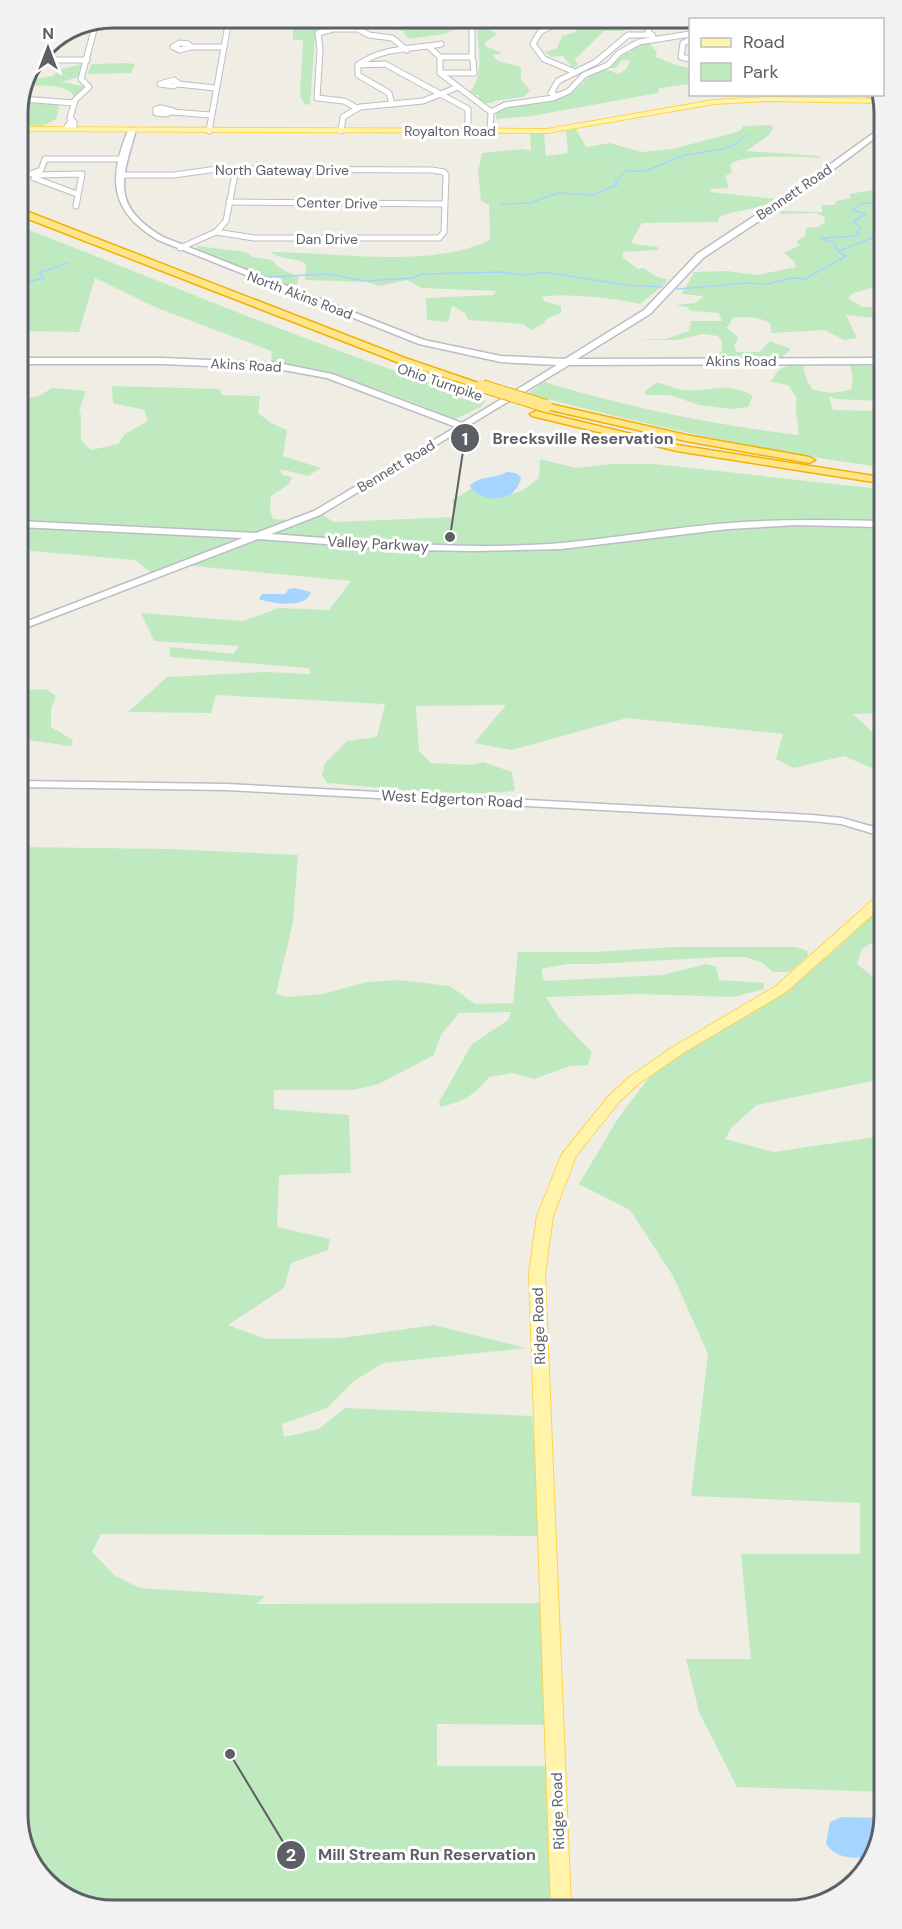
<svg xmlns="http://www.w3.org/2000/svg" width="902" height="1929" viewBox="0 0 902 1929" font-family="'DM Sans',sans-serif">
	<rect width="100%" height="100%" fill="#f0eee4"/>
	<!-- green -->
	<g fill="#bfeac0">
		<path d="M241 18H494L483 26 497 34 484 43 487 47 502 53 493 55 498 61 521 67V79L530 91 523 97 494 101 493 103H481L478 95 469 93C485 74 478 50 477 27H461L444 34 409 39 403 31 381 27H326L315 36 310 104 305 105 300 96 303 40H293V25Z"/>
		<path d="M598 18H628L624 31H604L575 59 578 66 572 67 563 56 551 57 545 52 557 48 562 36 576 32V27Z"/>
		<path d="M649 42 657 52 655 57C669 61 674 66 690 68V84L659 88 658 93 532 116 496 119V114C518 98 545 106 568 95 580 89 588 73 602 70 610 69 613 73 619 74L626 69 630 61 622 60 616 68H608L625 53 631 52V49Z"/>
		<path d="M126 63 135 64 131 73 87 74 92 64Z"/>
		<path d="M82 64 78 77 62 82 83 86 85 89 74 96C66 84 41 85 28 86L31 80 52 76 62 69Z"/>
		<path d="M20 103 58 104 59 108 56 119 43 126H18Z"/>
		<path d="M771 125 773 128 769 135 746 151 820 156 821 158C799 157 747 153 730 164L732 173 725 176 729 188 710 189 711 192 776 199C758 211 738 209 719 217L718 222 642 223 631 242 634 244 658 247V250L623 252V258L638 269 644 268 657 277 667 279 665 284 640 304C613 298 569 293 542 297L544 301 561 306V313L546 319 544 323 531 330 523 324 468 320 465 313 452 306 448 322 427 320 426 298 493 295 496 291 422 288 407 280 379 286 367 282 305 280 306 264C296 257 281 260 270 252 336 252 431 269 490 240L489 205 481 201 478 172 482 153 523 149 531 151 530 133H544L546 156 568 153 566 131 576 129 586 147 610 143 641 152 673 149 740 131 743 126Z"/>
		<path d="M879 189V286L853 293 848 298 862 307H872L874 318 846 315 857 338 844 340 825 330 771 333V324C761 317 745 316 733 318L727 328 739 338 734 345 736 352H759L770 341 791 349 781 358 720 360 718 356 722 350V341L718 336 703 334 677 340H629L665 339 689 331 691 321H722L718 313 691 311 687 307 676 305 695 303 702 298V296L682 294 694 272 727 271 757 275 796 267 794 261 784 253 800 245 796 242 805 236 806 228 817 227 824 223 825 217 816 213 780 214V211L822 212V205H834L837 201 851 198 849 194Z"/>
		<path d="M19 226C174 286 326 351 485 401L481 407 455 419C395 395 334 370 268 363L272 359 271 351 157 308 95 278 79 332 19 331Z"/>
		<path d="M198 246 245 252 253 257 272 260 278 267 298 277V283L291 288 201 252 196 248Z"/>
		<path d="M795 365 803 366 807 381 813 390 832 393 851 390 853 379 850 365 880 366V370L872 376 880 387V401L836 399 829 396 833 410 880 411V467C761 451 643 424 527 394L544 382C627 407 713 425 799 435 798 421 794 412 797 398L788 385 771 382C777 370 781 366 795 365Z"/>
		<path d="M656 383C666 383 673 389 683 390 711 393 725 380 753 396L748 407 731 409 699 405 670 395H647L644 392Z"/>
		<path d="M112 386 220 389 222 395 260 396 258 413 271 423 287 430 283 456 321 468 308 476 280 469 282 475 292 477 289 484 271 496 270 510 273 519 302 521 321 513 333 522 455 517 452 500 471 489C482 500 505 496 518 492 525 490 533 482 539 478L540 459 576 468 612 464H655L880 489 881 713 853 714 881 740V772L844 756 794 768 776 759 783 734 627 718 512 750 474 743 506 705 416 706 419 751 431 763 472 765 483 762 512 772 515 791C453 797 389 788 327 783L322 775 325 763 347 741 377 737 385 704 216 695 211 713 128 712 167 677 266 672 311 674 309 668 170 657V647L233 654 239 646 154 641 141 613 243 621 279 608 329 610 351 581 184 565 155 576 135 560 19 550V399L39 396 52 388 86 391 79 411 81 415V440L91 450 118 444 125 434 148 421 144 410 113 403Z"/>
		<path d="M46 689 56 696 51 709V727L73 740 71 746 20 739V690Z"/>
		<path d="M20 847 170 849 298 855 293 922 276 994 288 997 322 994 367 982 399 980 450 986 475 1004 513 1003 518 952H593L676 947H796L807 951 808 956 789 972H773L761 962 745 957H723L594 964H567L541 969 544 981 662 975 707 964 716 967 719 980 764 983V989L733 997 637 994 546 997 560 1019 592 1052 588 1065 570 1066 534 1079 512 1073 489 1077C474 1096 464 1101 441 1107L439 1102 472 1044 508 1020 511 1012 459 1013 441 1035 434 1055 379 1084 353 1090H274V1109L349 1115 351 1173 279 1175 277 1227 330 1239 328 1250 291 1263 284 1288 228 1325 266 1339 342 1338 434 1325 526 1348 383 1363 354 1381 327 1408 282 1424 284 1437 319 1429 345 1408 532 1416 542 1536 101 1534 92 1552 115 1576 140 1588 265 1596 257 1604 550 1603 555 1725 437 1724V1766H556L562 1908 106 1911 55 1892 23 1847Z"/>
		<path d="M881 906V937L862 949 857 964 882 984V1079L757 1105 732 1127 725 1139 773 1152 882 1136 884 1792 737 1787 699 1712 686 1659H751L741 1554H860V1503L691 1496 708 1354 673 1276 630 1210 579 1184 617 1120 653 1072 711 1033 786 991 840 946Z"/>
	</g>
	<!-- water -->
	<g fill="#a5d5ff">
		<path d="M507 472 516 473 521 477C517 502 486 504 471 489L470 485C482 475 494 479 507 472Z"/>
		<path d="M295 588 311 592C306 609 273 604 259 599L262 594H285L289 589Z"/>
		<path d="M841 1817 884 1818 870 1857C852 1858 838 1860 826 1844L830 1822Z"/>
	</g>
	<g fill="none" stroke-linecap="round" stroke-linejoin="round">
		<!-- stream -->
		<g stroke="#a5d5ff" stroke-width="1.5">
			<path d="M501 204 530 203 558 193 593 195 618 184 615 181 626 171H645L685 155 723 149 734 145 748 134"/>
			<path d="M839 251 879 235"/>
			<path d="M269 277 329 274 364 281 412 278 423 274 500 272 524 275 544 272 626 285 662 287"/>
			<path d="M19 284 44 278 39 273 68 263"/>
			<path d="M677 289 747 283 768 284 791 278 805 279 846 256 837 250 835 243 820 238 857 236 859 233 857 231 861 228 853 221 866 214 853 210 862 203H879"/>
		</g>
		<defs>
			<g id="street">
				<path d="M177 18 175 21 182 23 191 21 190 18"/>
				<path d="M566 18 540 32 533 44 544 59 575 72"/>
				<path d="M650 18 648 32 653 36"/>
				<path d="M752 18 756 20"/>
				<path d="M191 21 228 25 209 131"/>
				<path d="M690 36V40L683 43 681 57 690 59"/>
				<path d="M180 43 188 44 190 47 180 50 173 47Z"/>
				<path d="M190 47H223"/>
				<path d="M429 47 440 57V73L491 112 490 132"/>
				<path d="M440 57H472V29"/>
				<path d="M40 60H87"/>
				<path d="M358 65 385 64 468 109V124"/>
				<path d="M441 73H474L473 60"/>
				<path d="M174 80 178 83 174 86 160 84Z"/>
				<path d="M178 84 215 88"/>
				<path d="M868 94 875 97 877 101"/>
				<path d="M557 96 551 93 558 81 596 62 628 35H652"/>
				<path d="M22 99 74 103"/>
				<path d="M392 104 389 93 358 75V65C382 47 413 49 441 44"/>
				<path d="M161 108 173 111 166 114 156 113V109Z"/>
				<path d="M357 108 344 101 317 98 320 49 318 33 333 29H358L369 35 392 38 407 50"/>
				<path d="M172 112 211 115"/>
				<path d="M491 112 505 105 553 98 569 91 584 75 608 65 619 53 639 42 690 34"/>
				<path d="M71 121 67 127H74V122L70 118 75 100 89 87 81 79 95 26"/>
				<path d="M341 131 343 117 360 107 423 101 458 87"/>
				<path d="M28 175 41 170 45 159H125"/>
				<path d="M35 175 82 174 76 206"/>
				<path d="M121 175H174L217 169 432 170 444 172 446 175 444 232 439 238H254L216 232"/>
				<path d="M34 178 77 194"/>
				<path d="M229 202 444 204"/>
				<path d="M180 248 216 232 226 221 236 169"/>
			</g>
			<g id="secondary">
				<path d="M129 128 136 130C121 181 111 206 163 237L424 340 501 356 565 359 644 310 697 254 803 184 879 129V135L809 188 703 258 650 314 577 359 880 358V364L569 365 320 515 271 534C368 541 466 551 562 543 618 538 674 527 730 523 780 519 830 520 880 521V527L797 525 728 529 561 549 475 551 407 550 258 539 20 630V624L243 538 19 527V521L256 533 314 511 456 427 327 378 278 369 162 364H19V358H162L278 363 332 374 462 423 557 365 501 362 419 344 158 240C109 211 108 178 129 128Z"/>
				<path d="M20 781 226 784 812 815 842 818 881 829V836L841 824 812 821 226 790 20 787Z"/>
			</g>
			<g id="primary">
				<path d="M767 97 879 99V103L767 101 714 104 547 133 18 131V127L547 129 714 100Z"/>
				<path d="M881 896V907L786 992 683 1053 638 1084 618 1103 576 1156 553 1216 545 1274 571 1908H551L529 1274 537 1216 562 1154 608 1097 628 1078 673 1047 776 986 876 897Z"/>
			</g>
			<g id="highway">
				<path d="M18 208 405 358 487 386 486 388H478L397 362 18 215Z"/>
				<path d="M550 404 686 435 809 457 815 460 809 463 686 441 546 409V405Z"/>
				<path d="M536 411 677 445 880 477V483L677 451 532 416 530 414Z"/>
			</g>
		</defs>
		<!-- street casing -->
		<use href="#street" stroke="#bcbec4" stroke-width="7"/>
		<!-- secondary casing -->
		<use href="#secondary" stroke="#babdc4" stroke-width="3"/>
		<!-- primary casing -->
		<use href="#primary" stroke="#ffd34f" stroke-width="2"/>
		<!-- highway casing -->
		<use href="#highway" stroke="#f4b000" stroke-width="3"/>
		<!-- street -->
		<use href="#street" stroke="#fff" stroke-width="5"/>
		<!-- secondary -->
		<use href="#secondary" fill="#fff" fill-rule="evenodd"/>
		<!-- primary -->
		<use href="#primary" fill="#fff4aa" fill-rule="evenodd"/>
		<!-- highway -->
		<use href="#highway" fill="#ffe68c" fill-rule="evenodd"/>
		<defs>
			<path id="highway-bridge" d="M482 386 546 406"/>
		</defs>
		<!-- highway-bridge casing -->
		<use href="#highway-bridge" stroke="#f4b000" stroke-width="14" stroke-linecap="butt"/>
		<!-- highway-bridge -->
		<use href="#highway-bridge" stroke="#ffe68c" stroke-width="12"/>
	</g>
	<g text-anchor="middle" stroke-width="6" stroke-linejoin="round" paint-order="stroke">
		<!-- far-street labels -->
		<g font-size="14" fill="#5c6066" stroke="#fff">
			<text x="450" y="136">Royalton Road</text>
			<text x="282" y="175">North Gateway Drive</text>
			<text transform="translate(794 192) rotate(-34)" y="5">Bennett Road</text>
			<text transform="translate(337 203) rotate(1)" y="5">Center Drive</text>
			<text x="327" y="244">Dan Drive</text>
			<text transform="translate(300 295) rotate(21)" y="5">North Akins Road</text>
			<text x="741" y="366">Akins Road</text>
			<text transform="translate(246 365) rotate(3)" y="5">Akins Road</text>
			<text transform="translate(440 382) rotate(19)" y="5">Ohio Turnpike</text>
			<text transform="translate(396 466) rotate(-31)" y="5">Bennett Road</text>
		</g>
		<!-- street labels -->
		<g font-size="15" fill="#5c6066" stroke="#fff">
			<text transform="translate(378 544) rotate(3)" y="5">Valley Parkway</text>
			<text transform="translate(452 799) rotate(3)" y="5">West Edgerton Road</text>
			<text transform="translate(539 1326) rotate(-92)" y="5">Ridge Road</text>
			<text transform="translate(558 1811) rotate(-92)" y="5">Ridge Road</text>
		</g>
	</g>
	<!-- crop -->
	<path d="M0 0H902V1929H0ZM113 28H789A85 85 0 0 1 874 113V1815A85 85 0 0 1 789 1900H113A85 85 0 0 1 28 1815V113A85 85 0 0 1 113 28Z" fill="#f2f2f3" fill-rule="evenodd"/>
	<path fill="none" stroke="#5c6066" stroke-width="3" d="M113 28H789A85 85 0 0 1 874 113V1815A85 85 0 0 1 789 1900H113A85 85 0 0 1 28 1815V113A85 85 0 0 1 113 28Z"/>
	<!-- callouts -->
	<path fill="none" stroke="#5c6066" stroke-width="2" d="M450 537L465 438M230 1754L291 1855"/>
	<g fill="#5c6066" stroke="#fff" stroke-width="2">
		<circle cx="450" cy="537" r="6"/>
		<circle cx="230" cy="1754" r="6"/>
		<circle cx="465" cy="438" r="15"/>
		<circle cx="291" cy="1855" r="15"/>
	</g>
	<g font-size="18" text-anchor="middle" font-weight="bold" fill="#fff">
		<text x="465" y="445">1</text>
		<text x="291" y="1861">2</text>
	</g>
	<g font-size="16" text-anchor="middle" font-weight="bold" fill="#5c6066" stroke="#fff" stroke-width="6" stroke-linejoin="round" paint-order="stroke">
		<text x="583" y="444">Brecksville Reservation</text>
		<text x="427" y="1860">Mill Stream Run Reservation</text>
	</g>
	<!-- legend -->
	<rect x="689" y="18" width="195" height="78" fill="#ffffff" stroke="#bebfc2" stroke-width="1.5"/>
	<rect x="701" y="38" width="30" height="9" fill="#fff4aa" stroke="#bebfc2" stroke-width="1.5"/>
	<text x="743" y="48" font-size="18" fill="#5c6066">Road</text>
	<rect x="701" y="63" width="30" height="18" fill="#bfeac0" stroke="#bebfc2" stroke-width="1.5"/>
	<text x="743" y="78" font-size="18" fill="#5c6066">Park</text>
	<!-- north arrow -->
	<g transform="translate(48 48)" stroke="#ffffff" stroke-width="4.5" paint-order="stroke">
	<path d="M0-4.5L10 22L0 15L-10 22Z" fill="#5c6066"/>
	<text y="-9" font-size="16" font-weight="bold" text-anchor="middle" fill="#5c6066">N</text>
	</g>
</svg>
